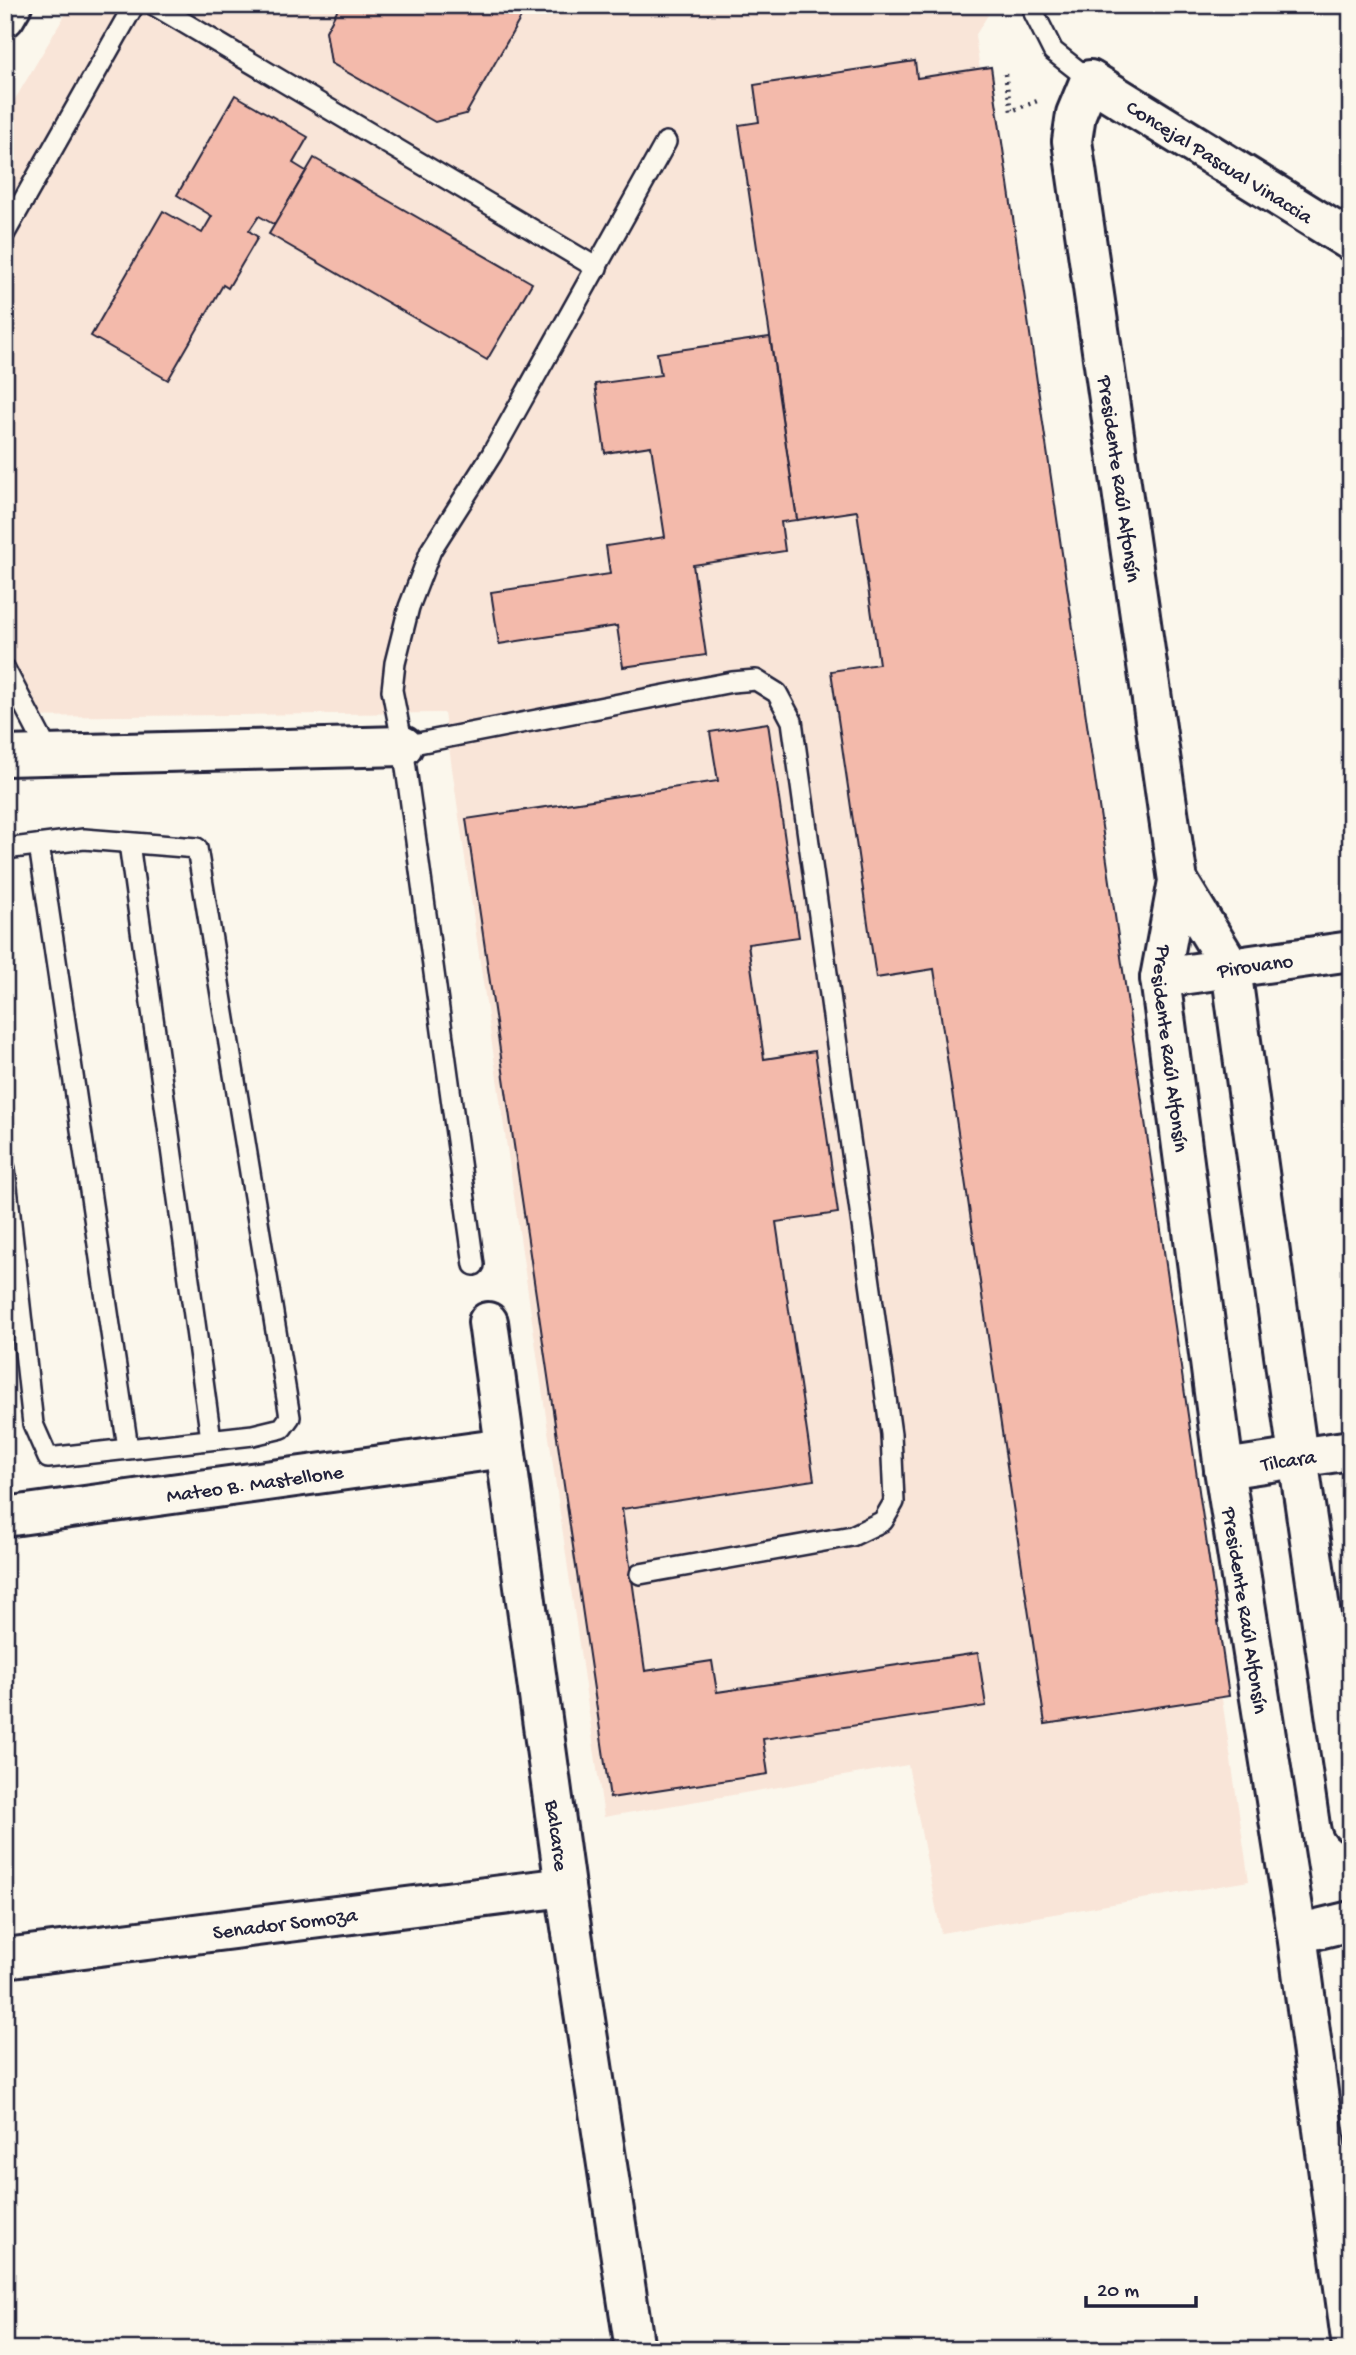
<svg xmlns="http://www.w3.org/2000/svg" width="1356" height="2355" viewBox="0 0 1356 2355" font-family="'Gochi Hand',sans-serif">
	<rect width="100%" height="100%" fill="#fbf7ec"/>
	<filter id="ink" filterUnits="userSpaceOnUse"><feTurbulence type="fractalNoise" baseFrequency=".0143" numOctaves="2"/><feDisplacementMap in="SourceGraphic" scale="14" xChannelSelector="R" yChannelSelector="G"/><feConvolveMatrix kernelMatrix="1 2 1 2 8 2 1 2 1" color-interpolation-filters="sRGB"/></filter>
	<g filter="url(#ink)">
		<!-- built -->
		<path fill="#f9e5d8" d="M71 5H994L975 36 1249 1881 941 1933 908 1765 604 1817 444 713 5 717V116Z"/>
		<!-- building -->
		<g fill="#f3baab" stroke="#22223b" stroke-width="2">
			<path d="M340 5H528L466 114 435 122 331 63 326 31Z"/>
			<path d="M915 61 917 78 991 67 1229 1696 1045 1724 934 969 876 978 831 671 879 664 857 511 797 520 739 125 759 122 754 85Z"/>
			<path d="M235 95 308 137 293 163 306 171 275 225 259 216 249 231 258 237 228 288 223 285 168 380 91 336 163 211 202 233 212 216 177 195Z"/>
			<path d="M314 158 532 283 487 360 269 234Z"/>
			<path d="M770 337 797 520 781 522 785 551 693 565 706 655 623 667 617 626 499 644 491 592 610 574 606 546 665 537 651 446 605 453 595 384 661 375 657 353Z"/>
			<path d="M768 723 799 937 748 944 764 1059 815 1051 838 1213 776 1222 814 1480 622 1509 645 1671 712 1661 717 1692 978 1653 986 1706 763 1739 768 1774 610 1798 466 819 718 781 710 732Z"/>
		</g>
		<g fill="none" stroke-linecap="round" stroke-linejoin="round">
			<defs>
				<g id="lane">
					<path d="M154 5 597 268"/>
					<path d="M1035 5 1034 13 1053 51 1090 80"/>
					<path d="M5 233 134 5"/>
					<path d="M5 669 50 755"/>
					<path d="M403 746 732 682 756 680 777 693 792 721 891 1434 894 1502 883 1521 852 1536 640 1574"/>
					<path d="M129 843 211 1439"/>
					<path d="M39 845 128 1448"/>
					<path d="M5 849 84 839 197 848 290 1417 282 1428 253 1435 48 1458 33 1424 5 1169"/>
					<path d="M474 1265 403 746 392 690 395 663 409 607 431 550 492 454 666 142"/>
				</g>
				<g id="street">
					<path d="M5 756 403 746"/>
					<path id="s1" d="M1160 978 1351 951"/>
					<path id="s2" d="M488 1322 565 1887 635 2350"/>
					<path id="s3" d="M1224 1469 1351 1450"/>
					<path id="s4" d="M5 1517 505 1448"/>
					<path d="M1297 1934 1351 1921"/>
					<path id="s5" d="M5 1958 565 1887"/>
				</g>
				<g id="secondary">
					<path d="M5 17 12 5"/>
					<path id="s6" d="M1351 241 1090 80 1076 114 1072 141 1178 881 1160 978 1224 1469 1297 1934 1351 2340"/>
					<path d="M1178 881 1231 968 1298 1457 1351 1823"/>
				</g>
			</defs>
			<!-- lane casing -->
			<use href="#lane" stroke="#22223b" stroke-width="24"/>
			<!-- street casing -->
			<use href="#street" stroke="#22223b" stroke-width="44"/>
			<!-- secondary casing -->
			<use href="#secondary" stroke="#22223b" stroke-width="44"/>
			<!-- path -->
			<path stroke="#22223b" stroke-width="4.5" stroke-dasharray="2 5" stroke-linecap="butt" d="M1005 74 1011 111 1040 100"/>
			<!-- lane -->
			<use href="#lane" stroke="#fbf7ec" stroke-width="19"/>
			<!-- street -->
			<use href="#street" stroke="#fbf7ec" stroke-width="38"/>
			<!-- secondary -->
			<use href="#secondary" stroke="#fbf7ec" stroke-width="38"/>
		</g>
	</g>
	<g text-anchor="middle" stroke-width="6" stroke-linejoin="round" paint-order="stroke">
		<!-- street labels -->
		<g font-size="21" fill="#22223b" stroke="#fbf7ec">
			<text transform="translate(1220 161) rotate(32)" y="7">Concejal Pascual Vinaccia</text>
			<text dy="7" stroke="none"><textPath href="#s6" startOffset="712">Presidente Raúl Alfonsín</textPath></text>
			<text dy="7" stroke="none"><textPath href="#s1" startOffset="96">Pirovano</textPath></text>
			<text dy="7" stroke="none"><textPath href="#s6" startOffset="1288">Presidente Raúl Alfonsín</textPath></text>
			<text dy="7" stroke="none"><textPath href="#s3" startOffset="65">Tilcara</textPath></text>
			<text dy="7" stroke="none"><textPath href="#s4" startOffset="252">Mateo B. Mastellone</textPath></text>
			<text dy="7" stroke="none"><textPath href="#s6" startOffset="1855">Presidente Raúl Alfonsín</textPath></text>
			<text dy="7" stroke="none"><textPath href="#s2" startOffset="518">Balcarce</textPath></text>
			<text dy="7" stroke="none"><textPath href="#s5" startOffset="282">Senador Somoza</textPath></text>
		</g>
	</g>
	<!-- margin -->
	<rect width="1356" height="2355" fill="none" stroke="#fbf7ec" stroke-width="28"/>
	<rect x="14" y="14" width="1328" height="2327" fill="none" stroke="#22223b" stroke-width="2.5" filter="url(#ink)"/>
	<!-- scale -->
	<path d="M1086 2296v10h110v-10" fill="none" stroke="#22223b" stroke-width="3.5"/>
	<text x="1097" y="2296" font-size="21" fill="#22223b" stroke="#fbf7ec" stroke-width="5" paint-order="stroke">20 m</text>
</svg>
